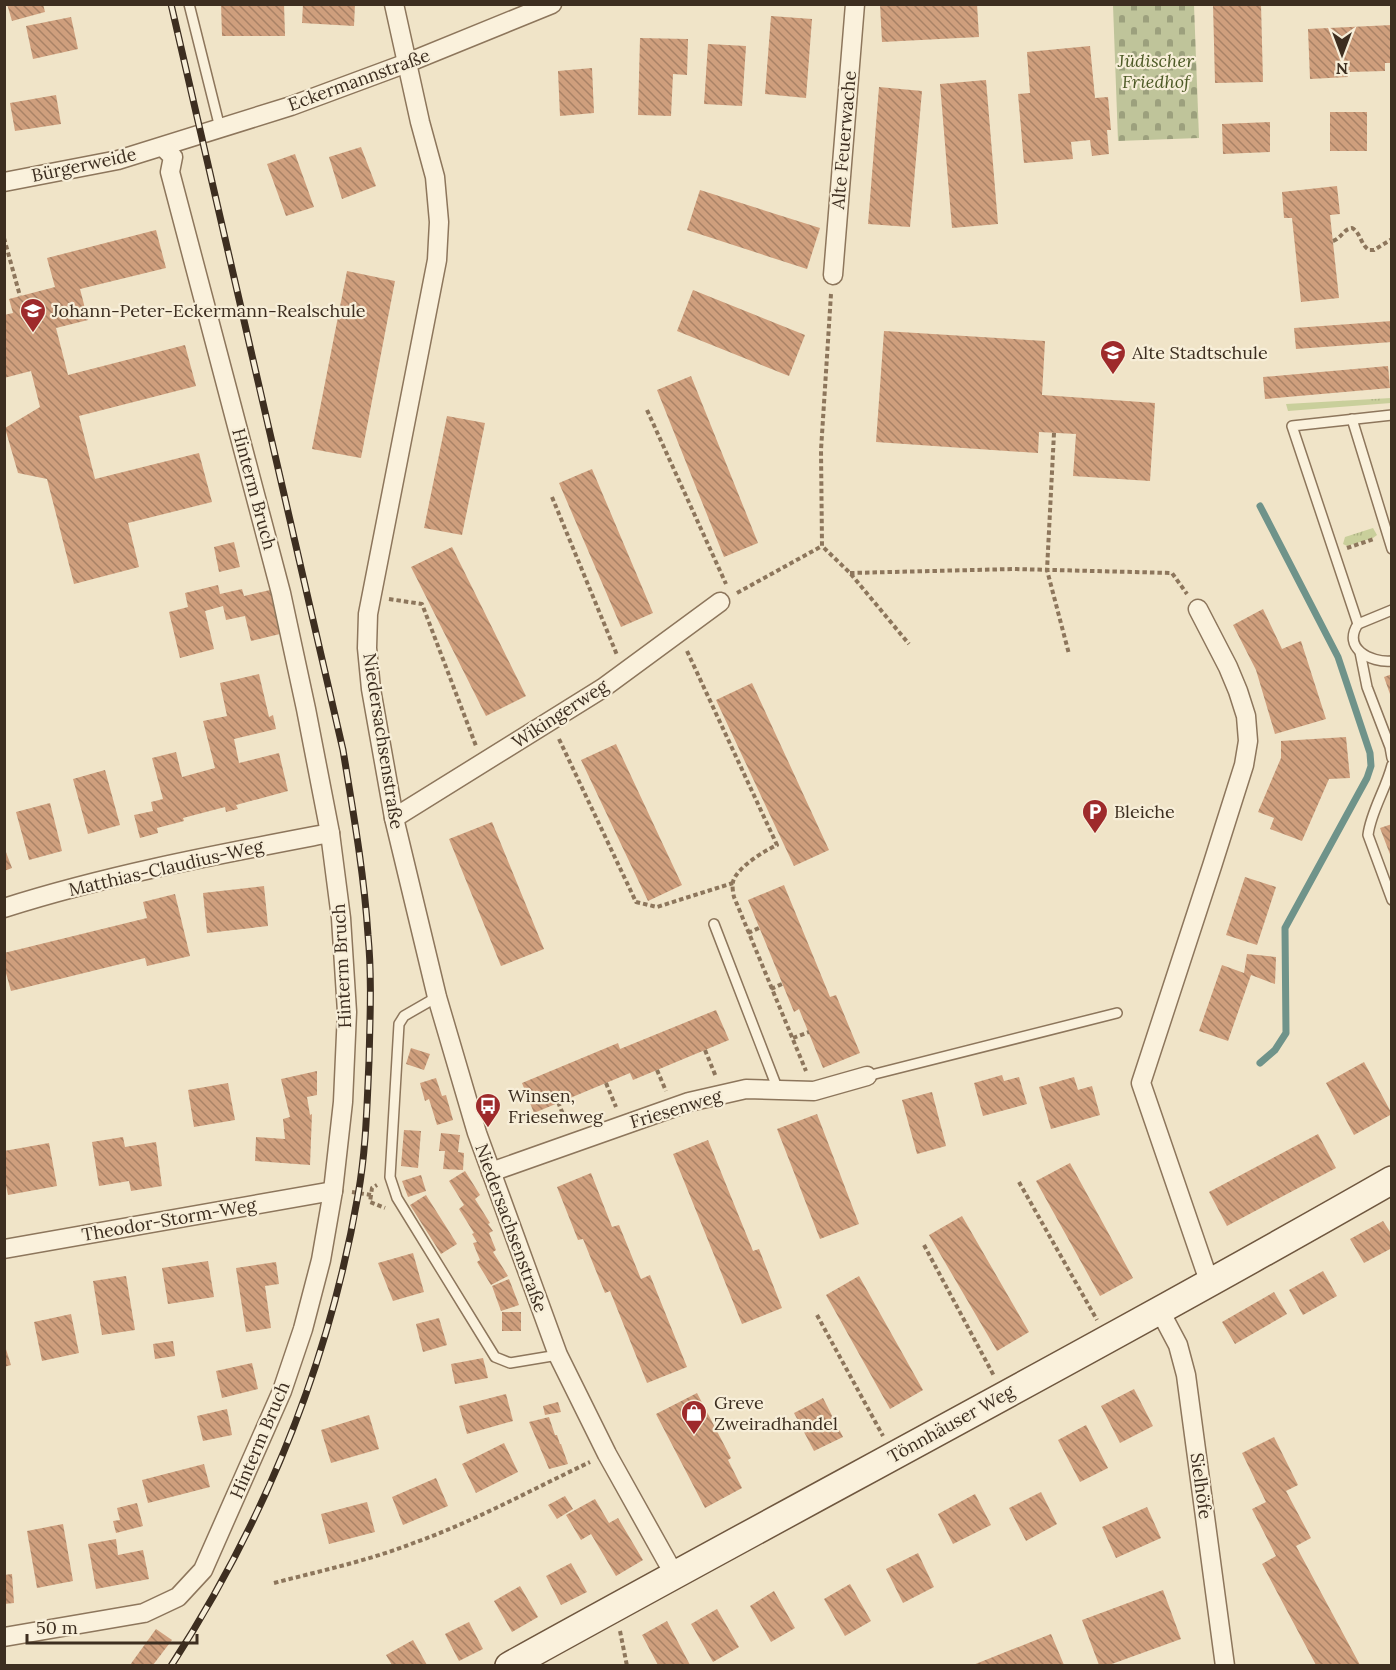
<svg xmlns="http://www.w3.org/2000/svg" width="1396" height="1670" viewBox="0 0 1396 1670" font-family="Lora,serif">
	<defs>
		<pattern id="grass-tufts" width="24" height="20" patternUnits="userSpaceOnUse" patternTransform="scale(1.5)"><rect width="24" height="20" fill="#c9cf9b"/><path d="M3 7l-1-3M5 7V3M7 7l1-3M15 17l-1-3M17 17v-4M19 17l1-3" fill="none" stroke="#aeb285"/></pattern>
		<pattern id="cemetery-stones" width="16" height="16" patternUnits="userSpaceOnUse" patternTransform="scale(1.5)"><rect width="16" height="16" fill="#bfc49a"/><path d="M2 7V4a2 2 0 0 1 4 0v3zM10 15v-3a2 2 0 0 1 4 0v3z" fill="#9ca07d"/></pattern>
		<pattern id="building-back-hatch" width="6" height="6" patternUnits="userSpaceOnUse" patternTransform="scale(1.5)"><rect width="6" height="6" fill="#cf9f7d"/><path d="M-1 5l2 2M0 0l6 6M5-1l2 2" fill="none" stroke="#a98266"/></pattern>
	</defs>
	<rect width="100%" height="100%" fill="#f0e4c8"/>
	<!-- grass -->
	<g fill="url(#grass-tufts)">
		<path d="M1391 398V403L1288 411 1286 404Z"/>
		<path d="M1373 528 1377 535 1373 538 1347 546 1343 544 1345 537Z"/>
	</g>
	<!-- cemetery -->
	<path fill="url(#cemetery-stones)" d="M1113 5H1194L1199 138 1118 141Z"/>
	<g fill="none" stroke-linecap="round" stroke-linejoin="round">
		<!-- stream -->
		<path stroke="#6f938a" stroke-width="7" d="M1260 506 1338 657 1370 753 1371 766 1367 778 1285 928 1286 1033 1275 1050 1260 1063"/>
	</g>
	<!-- building -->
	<g fill="url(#building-back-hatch)">
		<path d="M7 4H43L45 12 12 21Z"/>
		<path d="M221 4H284L285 36H222Z"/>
		<path d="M303 4H355L354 26 302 23Z"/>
		<path d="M880 4H977L979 37 882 42Z"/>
		<path d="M1213 4H1261L1263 82 1215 83Z"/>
		<path d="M771 16 812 19 806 98 765 94Z"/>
		<path d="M71 17 78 49 33 59 26 26Z"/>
		<path d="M1392 25V63H1385V71L1348 72V77L1310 79 1308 29Z"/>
		<path d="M640 38 688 39 687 75 673 74 671 116 638 115Z"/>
		<path d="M708 44 746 46 742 106 704 104Z"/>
		<path d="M1090 46 1095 98 1108 97 1111 130H1107L1109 154 1092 156 1090 140 1071 142 1073 159 1024 163 1018 94 1030 93 1027 52Z"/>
		<path d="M592 68 594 113 560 116 558 71Z"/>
		<path d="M986 80 998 224 952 228 940 84Z"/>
		<path d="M879 87 922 91 910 227 868 224Z"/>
		<path d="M56 95 61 124 15 131 10 103Z"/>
		<rect x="1330" y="112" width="37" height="39"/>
		<path d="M1270 122V152L1223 154 1222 124Z"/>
		<path d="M361 147 376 186 342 199 329 157Z"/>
		<path d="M295 154 314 207 286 216 267 164Z"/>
		<path d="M1337 186 1340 214 1330 215 1339 298 1301 302 1292 218H1284L1282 192Z"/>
		<path d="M700 190 820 228 807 269 687 230Z"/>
		<path d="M156 230 166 268 80 289 88 320 56 328 68 375 185 345 196 386 79 416 95 479 199 453 212 502 128 523 139 567 74 584 47 479 18 473 5 428 40 407 31 371 4 378V315L13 313 9 299 55 287 47 258Z"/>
		<path d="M347 271 395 281 361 458 312 449Z"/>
		<path d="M693 290 805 335 789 376 677 331Z"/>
		<path d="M1392 321V342L1296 349 1294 328Z"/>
		<path d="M884 331 1045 341 1042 395 1155 403 1150 481 1073 476 1076 434 1039 432 1038 453 876 442Z"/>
		<path d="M1388 366 1390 388 1265 399 1263 377Z"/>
		<path d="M691 376 758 543 724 557 657 390Z"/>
		<path d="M447 416 485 423 462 535 424 528Z"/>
		<path d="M592 469 653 613 621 627 559 483Z"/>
		<path d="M234 542 240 567 219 572 214 547Z"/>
		<path d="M452 547 526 696 486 716 411 567Z"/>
		<path d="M218 585 220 594 242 589 244 596 270 590 280 634 251 641 245 616 226 620 223 606 205 611 214 649 180 658 169 612 188 607 185 593Z"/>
		<path d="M1263 609 1282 649 1301 641 1326 719 1275 734 1256 670 1233 625Z"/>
		<path d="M259 674 269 717 273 715 276 729 234 739 239 763 279 753 288 791 236 805 238 809 226 812 225 807 183 818 184 821 157 828 158 833 140 838 134 815 153 811 151 802 163 799 152 758 176 752 182 777 215 768 203 721 227 716 220 683Z"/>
		<path d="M1392 674V697H1391L1384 677Z"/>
		<path d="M752 683 829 850 794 866 716 700Z"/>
		<path d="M1346 737 1350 778 1329 779 1302 841 1270 829 1274 818 1258 812 1281 758V741Z"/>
		<path d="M616 744 682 885 648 901 581 760Z"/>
		<path d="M105 770 120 825 88 834 73 779Z"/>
		<path d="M50 803 62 851 29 860 16 812Z"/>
		<path d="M492 822 544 949 501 966 449 839Z"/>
		<path d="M1392 824V857H1391L1380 828Z"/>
		<path d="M4 847 12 868 4 871Z"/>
		<path d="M1245 877 1276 887 1257 945 1226 935Z"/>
		<path d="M784 885 830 997 836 995 860 1053 823 1068 799 1009 794 1012 748 900Z"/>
		<path d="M264 886 268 926 207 933 203 893Z"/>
		<path d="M175 894 190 956 147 966 145 958 11 991 4 966V953L147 918 143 902Z"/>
		<path d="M1247 954 1276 957 1275 984 1251 975 1228 1041 1199 1031 1222 965 1244 973Z"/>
		<path d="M716 1010 729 1040 633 1080 630 1073 534 1113 522 1083 618 1043 620 1049Z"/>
		<path d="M411 1048 430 1054 424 1070 406 1064Z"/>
		<path d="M1364 1062 1392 1114 1354 1135 1326 1083Z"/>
		<path d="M317 1071V1095L307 1097 310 1115 312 1114 310 1165 255 1161 256 1137 285 1139 283 1119 290 1117 281 1079Z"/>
		<path d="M1002 1075 1004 1081 1019 1077 1027 1104 983 1116 974 1083Z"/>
		<path d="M1074 1077 1078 1090 1092 1086 1100 1115 1051 1129 1039 1087Z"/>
		<path d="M436 1078 442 1096 446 1095 453 1120 437 1125 429 1099 425 1101 420 1083Z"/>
		<path d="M228 1083 235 1120 194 1127 188 1090Z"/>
		<path d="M932 1092 946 1146 917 1154 902 1100Z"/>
		<path d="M817 1114 859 1224 820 1239 777 1129Z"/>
		<path d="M404 1130 421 1131 418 1168 401 1166Z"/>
		<path d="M441 1133 460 1135 458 1152 464 1153 463 1170 443 1169 445 1151H439Z"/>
		<path d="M1318 1134 1336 1168 1227 1226 1209 1192Z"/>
		<path d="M123 1137 125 1147 156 1142 162 1186 131 1191 129 1181 99 1186 92 1142Z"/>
		<path d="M708 1140 753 1251 759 1249 782 1308 742 1324 673 1154Z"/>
		<path d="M49 1143 57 1186 8 1195 4 1176V1151Z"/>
		<path d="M1070 1163 1133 1278 1100 1296 1036 1181Z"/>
		<path d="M465 1171 480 1195 475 1199 490 1223 488 1224 493 1231 489 1233 496 1250 493 1252 508 1276 491 1285 477 1262 480 1260 473 1243 477 1242 472 1234 474 1233 459 1209 464 1205 449 1181Z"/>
		<path d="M591 1173 612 1227 619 1225 641 1279 650 1275 687 1367 647 1383 610 1291 605 1293 583 1239 578 1240 557 1187Z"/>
		<path d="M421 1175 426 1191 408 1197 402 1181Z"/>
		<path d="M426 1195 457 1244 441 1254 410 1205Z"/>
		<path d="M962 1216 1029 1332 997 1351 929 1235Z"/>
		<path d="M1383 1221 1392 1235V1248L1364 1263 1350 1239Z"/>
		<path d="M413 1253 424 1292 393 1301 378 1263Z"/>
		<path d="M208 1261 214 1297 168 1304 162 1268Z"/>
		<path d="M276 1262 279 1284 265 1286 271 1328 246 1332 236 1268Z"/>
		<path d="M1323 1271 1337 1296 1303 1315 1289 1290Z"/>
		<path d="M126 1276 135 1330 102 1335 93 1281Z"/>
		<path d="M859 1276 923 1390 890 1409 826 1295Z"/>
		<path d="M509 1279 519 1305 501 1311 492 1286Z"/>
		<path d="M1274 1292 1287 1314 1235 1344 1222 1322Z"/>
		<rect x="502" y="1312" width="19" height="19"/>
		<path d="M71 1314 79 1353 42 1361 34 1322Z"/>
		<path d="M439 1318 447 1345 423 1352 416 1324Z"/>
		<path d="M173 1341 175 1356 155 1359 153 1344Z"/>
		<path d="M4 1343 11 1365 4 1367Z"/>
		<path d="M483 1358 488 1378 455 1384 451 1364Z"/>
		<path d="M252 1363 258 1389 222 1398 216 1371Z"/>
		<path d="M1134 1389 1153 1426 1120 1443 1101 1406Z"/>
		<path d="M697 1393 731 1458 728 1460 742 1488 705 1508 656 1414Z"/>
		<path d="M506 1394 513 1421 467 1434 459 1406Z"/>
		<path d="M823 1398 843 1437 814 1451 794 1413Z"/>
		<path d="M558 1402 561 1412 545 1415 543 1406Z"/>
		<path d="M227 1409 232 1435 203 1441 197 1416Z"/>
		<path d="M369 1415 379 1449 331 1463 321 1430Z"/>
		<path d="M549 1417 555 1435H557L560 1444H561L568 1464 549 1469 529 1422Z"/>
		<path d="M1086 1425 1108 1468 1080 1482 1058 1440Z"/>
		<path d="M1274 1437 1298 1485 1286 1491 1311 1538 1296 1546 1360 1665H1316L1262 1564 1276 1556 1252 1509 1266 1502 1242 1453Z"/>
		<path d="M504 1443 518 1472 476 1493 462 1464Z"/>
		<path d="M204 1464 210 1487 148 1503 142 1480Z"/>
		<path d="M436 1478 448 1506 403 1525 392 1497Z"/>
		<path d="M1041 1492 1057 1524 1026 1541 1009 1508Z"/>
		<path d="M975 1494 991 1525 953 1544 938 1514Z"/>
		<path d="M565 1496 573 1509 557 1519 548 1505Z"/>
		<path d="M595 1499 609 1523 618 1518 643 1560 616 1576 591 1534 581 1540 566 1515Z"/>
		<path d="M367 1502 375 1532 329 1544 321 1514Z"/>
		<path d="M137 1503 143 1526 116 1533 113 1521 120 1520 117 1508Z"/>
		<path d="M1147 1507 1161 1538 1116 1558 1102 1527Z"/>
		<path d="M63 1524 73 1581 37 1588 27 1531Z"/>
		<path d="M116 1539 118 1555 143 1550 149 1579 96 1589 88 1544Z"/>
		<path d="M918 1553 934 1587 903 1603 886 1569Z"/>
		<path d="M571 1563 587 1592 561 1605 546 1576Z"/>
		<path d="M12 1574 14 1603 4 1604V1575Z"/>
		<path d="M850 1584 871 1621 845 1636 824 1599Z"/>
		<path d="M520 1586 538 1617 512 1632 494 1601Z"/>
		<path d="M1163 1590 1181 1639 1109 1665H1099L1082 1620Z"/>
		<path d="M774 1591 795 1628 771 1642 750 1606Z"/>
		<path d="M717 1609 739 1647 713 1662 691 1624Z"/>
		<path d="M667 1621 690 1665H658L642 1635Z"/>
		<path d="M469 1622 483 1649 459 1661 445 1634Z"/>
		<path d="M156 1629 172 1640 153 1665H130Z"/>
		<path d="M1051 1634 1064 1665H973Z"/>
		<path d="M413 1640 427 1665H392L386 1655Z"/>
	</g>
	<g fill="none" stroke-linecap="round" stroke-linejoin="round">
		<defs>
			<g id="lane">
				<path d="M189 4 220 128"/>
				<path d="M1392 415 1292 426 1358 624 1392 610"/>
				<path d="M1352 419 1392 549"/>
				<path d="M1358 624C1342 648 1370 663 1392 661"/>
				<path d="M1360 652 1367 687 1390 747 1392 758"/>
				<path d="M1392 765C1386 789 1371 811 1368 835L1392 900"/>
				<path d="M714 924 778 1090"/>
				<path d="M437 997 404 1016 399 1024 390 1177 397 1198 495 1357 510 1363 558 1355"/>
				<path d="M867 1076 1117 1013"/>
			</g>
			<g id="street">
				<path d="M394 4 420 122 435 177 439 222 437 260 368 614 367 648 371 689 394 818 437 997 477 1133 558 1355 607 1454 674 1574"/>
				<path d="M4 182 118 160 291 106 407 63 552 4"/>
				<path d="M833 275 855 4"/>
				<path d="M1198 609 1228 667 1238 691 1246 716 1248 741 1244 765 1212 866 1141 1083 1210 1284"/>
				<path d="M394 818 603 688 720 602"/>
				<path d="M4 908C111 874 220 854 330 833"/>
				<path d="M491 1172 689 1102 746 1089 814 1091 867 1076"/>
				<path d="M4 1249 333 1191"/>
				<path d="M1160 1311 1178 1345 1186 1375 1225 1666"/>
				<path d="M4 1637 144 1613 178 1597 203 1570 282 1391 303 1329 321 1260 333 1191 343 1102 347 1012 341 918 330 833 306 709 281 593 170 172 173 157 163 147"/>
			</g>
			<path id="secondary" d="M509 1666C803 1503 1100 1347 1392 1180"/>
		</defs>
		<!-- lane casing -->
		<use href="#lane" stroke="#8d765c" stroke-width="12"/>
		<!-- street casing -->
		<use href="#street" stroke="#8d765c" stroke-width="21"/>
		<!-- secondary casing -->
		<use href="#secondary" stroke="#6f573f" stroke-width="30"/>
		<!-- path -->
		<g stroke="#8d765c" stroke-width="4" stroke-dasharray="4.5 3" stroke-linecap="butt">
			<path d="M4 238 20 296"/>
			<path d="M1333 241C1342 238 1343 229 1352 228 1361 233 1360 244 1369 250H1374L1392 239"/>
			<path d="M831 294 821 450 822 546 850 573 909 644"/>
			<path d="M647 410 726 584"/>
			<path d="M1054 433 1047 570 1069 654"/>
			<path d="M552 497 617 655"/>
			<path d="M1347 548 1374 539"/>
			<path d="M850 573 1014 569 1172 573 1187 594"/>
			<path d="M737 593 822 546"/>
			<path d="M389 599 422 604 476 746"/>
			<path d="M687 651 777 845C764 851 736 868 733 882 732 886 733 893 734 897L806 1071"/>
			<path d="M559 739 636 902 657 907 733 883"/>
			<path d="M748 933 759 928"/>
			<path d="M771 989 782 984"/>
			<path d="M793 1038 809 1032"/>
			<path d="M705 1050 716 1077"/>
			<path d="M657 1070 666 1091"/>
			<path d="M606 1083 616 1107"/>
			<path d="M558 1102 567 1124"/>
			<path d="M1019 1182 1097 1320"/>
			<path d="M352 1192 371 1195 372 1188 377 1185"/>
			<path d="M371 1195 370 1202 385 1208"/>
			<path d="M924 1245 994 1376"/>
			<path d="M817 1315 883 1436"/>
			<path d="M274 1583C320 1571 367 1561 411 1544 473 1522 531 1490 590 1462"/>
			<path d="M620 1631 627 1666"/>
		</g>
		<!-- lane -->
		<use href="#lane" stroke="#faf1dc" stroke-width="9"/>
		<!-- street -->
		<use href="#street" stroke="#faf1dc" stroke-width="18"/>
		<!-- secondary -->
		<use href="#secondary" stroke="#faf1dc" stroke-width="27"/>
		<defs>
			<path id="rail" d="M171 1666C264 1522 329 1364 358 1195 366 1151 367 1105 369 1061 370 1019 372 977 368 935 364 873 353 811 343 750L171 4"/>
		</defs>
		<!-- rail casing -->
		<use href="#rail" stroke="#3d2e20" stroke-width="7"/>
		<!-- rail -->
		<use href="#rail" stroke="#f7eed8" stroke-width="4.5" stroke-dasharray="14" stroke-linecap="butt"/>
	</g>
	<!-- icons -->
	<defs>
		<symbol id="school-pin" viewBox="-11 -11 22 30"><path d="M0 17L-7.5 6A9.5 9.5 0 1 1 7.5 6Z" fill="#9e2a2b" stroke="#f7eed8"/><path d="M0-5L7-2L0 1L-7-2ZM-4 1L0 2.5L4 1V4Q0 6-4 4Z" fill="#fff"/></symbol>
		<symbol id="parking-pin" viewBox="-11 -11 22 30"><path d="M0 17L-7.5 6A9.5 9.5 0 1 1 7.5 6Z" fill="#9e2a2b" stroke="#f7eed8"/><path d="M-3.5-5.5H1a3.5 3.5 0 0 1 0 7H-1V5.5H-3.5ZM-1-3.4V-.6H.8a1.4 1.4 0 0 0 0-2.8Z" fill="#fff"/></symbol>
		<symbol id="bus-pin" viewBox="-11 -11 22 30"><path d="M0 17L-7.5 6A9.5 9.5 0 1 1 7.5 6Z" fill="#9e2a2b" stroke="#f7eed8"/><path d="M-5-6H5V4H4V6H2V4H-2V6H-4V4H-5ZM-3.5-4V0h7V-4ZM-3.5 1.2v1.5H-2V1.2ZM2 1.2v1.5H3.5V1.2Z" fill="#fff"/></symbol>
		<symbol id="shop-pin" viewBox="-11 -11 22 30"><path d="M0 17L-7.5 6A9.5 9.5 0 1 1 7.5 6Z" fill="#9e2a2b" stroke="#f7eed8"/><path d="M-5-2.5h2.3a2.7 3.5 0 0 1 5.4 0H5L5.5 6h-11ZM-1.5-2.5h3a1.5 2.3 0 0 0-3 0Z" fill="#fff"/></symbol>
	</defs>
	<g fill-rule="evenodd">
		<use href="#school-pin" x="18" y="296" width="30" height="40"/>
		<use href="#school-pin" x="1098" y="338" width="30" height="40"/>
		<use href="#parking-pin" x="1080" y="797" width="30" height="40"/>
		<use href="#bus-pin" x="473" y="1091" width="30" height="40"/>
		<use href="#shop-pin" x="679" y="1398" width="30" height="40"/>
	</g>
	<g text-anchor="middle" stroke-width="4.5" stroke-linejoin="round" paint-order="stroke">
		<!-- park labels -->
		<g font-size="18" font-style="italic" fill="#4d5a26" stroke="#f7eed8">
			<text x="1156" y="67">Jüdischer<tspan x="1156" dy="21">Friedhof</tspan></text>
		</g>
		<!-- street labels -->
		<g font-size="18" fill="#3d2e20" stroke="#f7eed8">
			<text transform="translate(359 80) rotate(-20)" y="6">Eckermannstraße</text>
			<text transform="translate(844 140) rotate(-85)" y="6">Alte Feuerwache</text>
			<text transform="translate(84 165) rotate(-12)" y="6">Bürgerweide</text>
			<text transform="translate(254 489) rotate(75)" y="6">Hinterm Bruch</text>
			<text transform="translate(560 714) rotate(-33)" y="6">Wikingerweg</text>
			<text transform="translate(383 741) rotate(81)" y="6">Niedersachsenstraße</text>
			<text transform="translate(166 868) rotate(-13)" y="6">Matthias-Claudius-Weg</text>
			<text transform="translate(342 966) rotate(-93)" y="6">Hinterm Bruch</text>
			<text transform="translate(676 1109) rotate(-17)" y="6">Friesenweg</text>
			<text transform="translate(169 1220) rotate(-10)" y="6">Theodor-Storm-Weg</text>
			<text transform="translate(511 1228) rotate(70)" y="6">Niedersachsenstraße</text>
			<text transform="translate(951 1424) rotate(-29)" y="6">Tönnhäuser Weg</text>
			<text transform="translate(260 1440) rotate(-67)" y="6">Hinterm Bruch</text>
			<text transform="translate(1201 1486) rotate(82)" y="6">Sielhöfe</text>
		</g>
		<!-- poi labels -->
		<g font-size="18" fill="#3d2e20" stroke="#f7eed8" text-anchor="start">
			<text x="52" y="317">Johann-Peter-Eckermann-Realschule</text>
			<text x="1132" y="359">Alte Stadtschule</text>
			<text x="1114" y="818">Bleiche</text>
			<text x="508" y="1102">Winsen,<tspan x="508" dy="21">Friesenweg</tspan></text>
			<text x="714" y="1409">Greve<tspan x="714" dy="21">Zweiradhandel</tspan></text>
		</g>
	</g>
	<!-- border -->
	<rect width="1396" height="1670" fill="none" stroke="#3d2e20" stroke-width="12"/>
	<!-- north arrow -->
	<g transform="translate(1342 54) rotate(180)" stroke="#f7eed8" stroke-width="4.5" paint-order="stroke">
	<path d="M0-4.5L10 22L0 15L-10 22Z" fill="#3d2e20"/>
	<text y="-9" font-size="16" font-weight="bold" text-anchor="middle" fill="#3d2e20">N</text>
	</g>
	<!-- scale -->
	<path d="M27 1634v9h170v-9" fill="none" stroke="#3d2e20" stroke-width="3"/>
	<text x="36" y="1634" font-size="18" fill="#3d2e20" stroke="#f7eed8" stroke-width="4.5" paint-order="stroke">50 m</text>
</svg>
